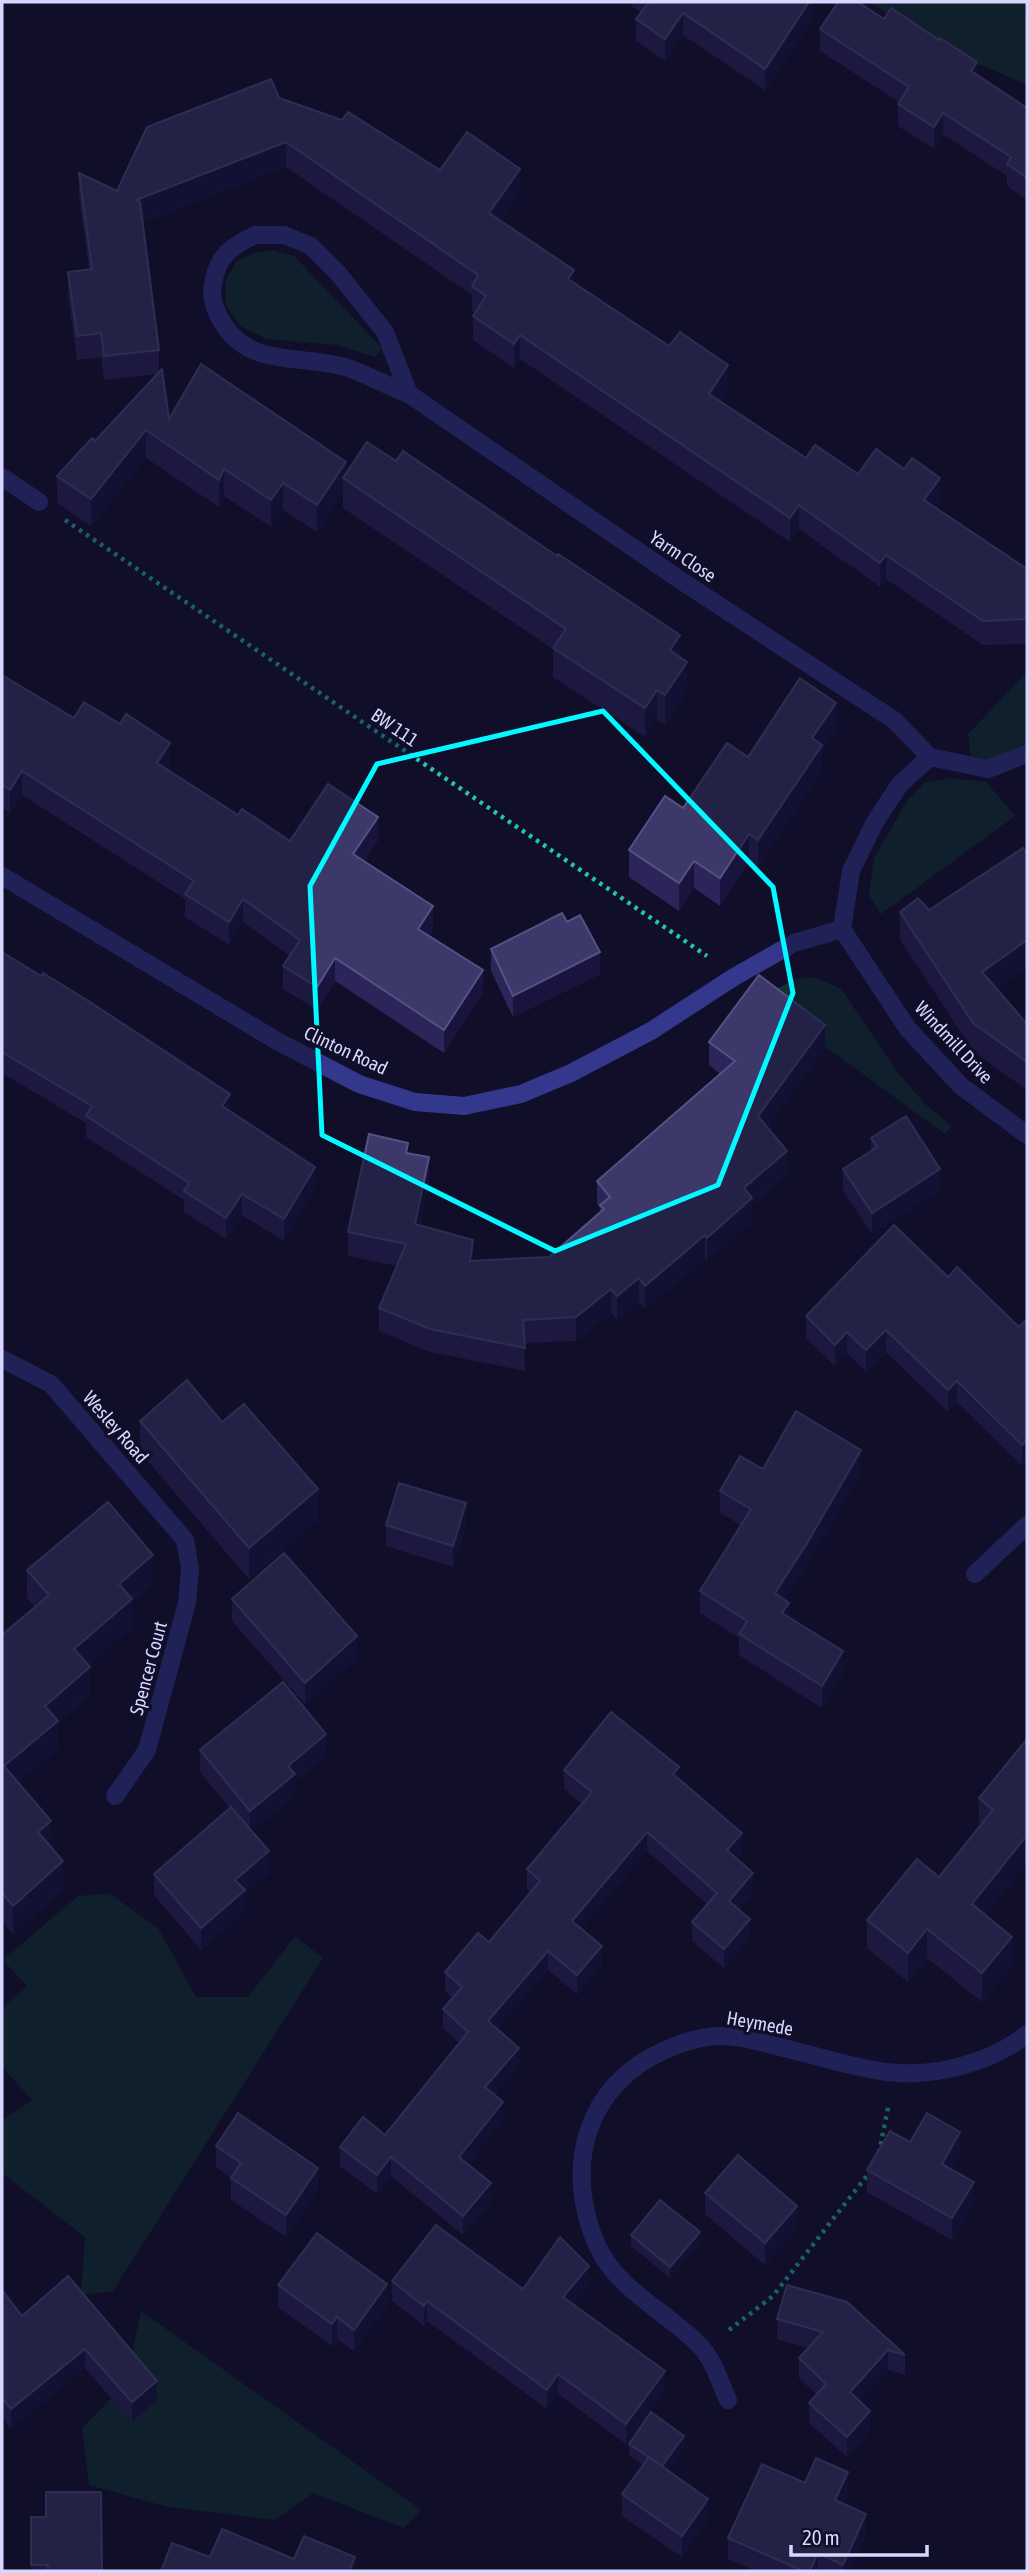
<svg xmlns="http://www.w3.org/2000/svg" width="1029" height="2573" viewBox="0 0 1029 2573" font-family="'Asap Condensed',sans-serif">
	<rect width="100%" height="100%" fill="#100e29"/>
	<!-- green -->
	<g fill="#103430">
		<path d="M869 2H1025L1027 85 940 47Z"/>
		<path d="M271 250 294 256 382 348 375 357 336 345 267 339 240 326 226 305V280L236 262 254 253Z"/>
		<path d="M1027 672V744L1000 762 971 756 968 734Z"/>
		<path d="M950 778 986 782 1015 816 881 914 869 895 874 858 907 801 924 783Z"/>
		<path d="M815 977 841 989 899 1074 926 1105 952 1126 945 1134 759 998 796 979Z"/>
		<path d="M109 1893 158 1928 196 1997H248L295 1936 323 1958 113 2291 81 2295 85 2237 2 2173V2120L32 2100 2 2067V2008L27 1986 3 1960 78 1896Z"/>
		<path d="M141 2311 421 2510 404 2528 313 2493 275 2520 168 2507 89 2485 82 2428 126 2383Z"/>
	</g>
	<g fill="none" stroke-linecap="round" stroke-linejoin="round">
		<!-- path -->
		<g stroke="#24c5af" stroke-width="4.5" stroke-dasharray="3.5 5" stroke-linecap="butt">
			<path d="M65 520 707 956"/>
			<path d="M879 2153 889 2103"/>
			<path d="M729 2330 773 2296 869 2173"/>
		</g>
		<!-- lane -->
		<g stroke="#34388c" stroke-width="18">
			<path d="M2 477 39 502"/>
			<path d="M975 1574 1027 1525"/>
		</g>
		<!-- street -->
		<g stroke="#34388c" stroke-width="18">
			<path d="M255 235H284L311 246 337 272 385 332 409 394C388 386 366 374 345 367 301 354 252 368 224 325 216 314 210 298 213 285 217 256 230 247 255 235Z"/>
			<path d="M409 394 683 582 894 720 930 757"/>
			<path d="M2 876 277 1041 359 1084 415 1102 464 1106 521 1094 571 1073 651 1031 734 977 794 943 842 929"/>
			<path d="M842 929 851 871 875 822 900 784 930 757 988 769 1027 754"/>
			<path d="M842 929 908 1029 961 1086 1027 1135"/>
			<path d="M2 1359 51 1384 185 1540 190 1568 187 1603 147 1750 115 1796"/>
			<path d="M728 2400C721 2385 714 2361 702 2348 670 2313 617 2291 597 2245 563 2168 585 2085 665 2050 681 2043 699 2037 716 2036 738 2035 762 2043 784 2048 818 2056 853 2068 887 2072 933 2078 991 2063 1027 2034"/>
		</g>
	</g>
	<!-- wall -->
	<g fill="#2b2559">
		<path d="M632 2H813V18L765 90 683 35 665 61 636 41V19L641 13 632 6Z"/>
		<path d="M884 19 977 75 1027 108V200L1007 186V176L943 134 934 149 898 126V104L899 102 820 51V29Z"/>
		<path d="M279 98 440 170 520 193 500 221 574 282 728 389 720 401 806 458 858 474 940 502 936 508 1027 569V644L983 645 886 579 880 587 799 529 790 542 520 359 514 368 473 340V316L475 313 472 310V295L286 167 143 222 159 350V372L169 419 346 474 680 657 687 691 665 725 657 719 645 737 553 677V649L343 508V493L317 532 283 510 271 527 224 496 219 507 146 458 91 526 57 503V476L95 441 157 374 104 380 101 357 77 360 68 296V272L89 269 79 197V173L117 191Z"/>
		<path d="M2 675 74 718 170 766 168 770 238 815 290 841 378 840 364 861 433 929 429 936 483 993 444 1053 335 981 317 1010 283 989V966L290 956 243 922 229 945 185 917V899L22 795 10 813 2 808Z"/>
		<path d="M836 730 822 751V772L758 868 749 861 720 906 694 888 679 911 629 877V850L748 757Z"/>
		<path d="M1027 854V968L997 989 1027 1024V1090L973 1051 900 940V912L929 910Z"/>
		<path d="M567 922 600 974 513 1017 491 971V949Z"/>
		<path d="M2 952 230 1111 315 1188 284 1241 242 1215 226 1239 184 1212V1200L86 1137V1123L2 1073Z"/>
		<path d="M709 1042 825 1048 767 1127 787 1175 752 1205V1222L707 1261 705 1259 645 1309 639 1302 617 1320 611 1312 576 1341 524 1343 525 1371 430 1352 379 1331V1308L397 1266 348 1256V1232L408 1153 429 1181 420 1226 473 1261 549 1257 600 1213V1208L597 1204V1181L720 1074 709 1065Z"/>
		<path d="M871 1138 940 1190 872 1234 843 1191V1169L871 1151Z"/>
		<path d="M948 1277 1019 1327 1027 1319 1022 1466 957 1402 948 1412 886 1352 866 1372 847 1353 835 1366 806 1338V1316Z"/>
		<path d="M140 1421 222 1422 318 1520 249 1579 140 1452Z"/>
		<path d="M861 1472 806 1567 784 1600 789 1618 843 1673 822 1708 739 1655V1638L700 1613V1591L741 1525 720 1513V1491Z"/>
		<path d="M386 1525H466L453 1567 386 1546Z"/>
		<path d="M27 1570 153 1583 132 1601V1627L88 1665 90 1695 58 1722V1749L18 1782 51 1847 63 1889 13 1934 2 1921V1635L35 1607 27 1598Z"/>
		<path d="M232 1599 357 1658 305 1704 232 1621Z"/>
		<path d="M1027 1739V1863L986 1915 1012 1966 982 2002 927 1958 908 1982 867 1948V1920L939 1877 979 1827V1798Z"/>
		<path d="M200 1750 326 1756 295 1782V1796L252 1831 269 1873 245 1893V1912L201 1950 154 1895V1874L230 1808 200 1772Z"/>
		<path d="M564 1770 679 1779 742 1853 737 1859 753 1892 739 1909 750 1938 724 1968 692 1941V1922L707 1904 647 1851 581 1929 602 1966 577 1994 548 1970 497 2029 519 2067 494 2095 503 2121 468 2164 491 2202 463 2235 391 2176 377 2194 340 2166V2147L385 2135 459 2043 443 2028V2009L452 1998 445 1991V1972L489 1942 530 1892 527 1889V1869L582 1804 564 1789Z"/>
		<path d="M910 2142 960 2153 951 2169 974 2203 952 2240 867 2192V2170Z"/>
		<path d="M216 2146 318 2189 286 2237 231 2200V2178L216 2167Z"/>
		<path d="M705 2193 797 2228 765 2265 705 2214Z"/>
		<path d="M631 2235 700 2243 670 2278 631 2246Z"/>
		<path d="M68 2276 157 2400 132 2422 85 2368 11 2429 2 2417V2290L22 2316Z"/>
		<path d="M392 2281 523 2289 589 2285 573 2304 665 2390 626 2444 558 2394 547 2409 427 2321 424 2326 392 2301Z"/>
		<path d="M278 2285 387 2306 354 2351 337 2339 332 2346 278 2307Z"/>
		<path d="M777 2319 905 2355V2375L888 2370 860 2401 870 2431 847 2457 809 2423V2403L817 2395 799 2378V2358L808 2348 777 2339Z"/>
		<path d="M629 2444 684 2447 668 2470 708 2520 682 2557 622 2516V2494L643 2465 629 2455Z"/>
		<path d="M805 2483 848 2494 843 2504 866 2536 850 2571H755L728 2559V2538Z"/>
		<path d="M31 2517 102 2571H31Z"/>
	</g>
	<!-- shaded-wall -->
	<g fill="#18143e">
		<path d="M809 2H813V18L765 90V69Z"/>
		<path d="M683 13V35L665 61V39Z"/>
		<path d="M977 62V83L971 71Z"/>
		<path d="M943 113V134L934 149V127Z"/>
		<path d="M286 142V167L136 224V200Z"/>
		<path d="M520 169V193L489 237V213Z"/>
		<path d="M574 270V295L568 279Z"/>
		<path d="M520 335V359L514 368V344Z"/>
		<path d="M728 365V389L709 418V394Z"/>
		<path d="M146 430V458L91 526V499Z"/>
		<path d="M346 462V480L343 478V493L317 532V505Z"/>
		<path d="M224 469V496L219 507V480Z"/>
		<path d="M940 478V502L924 525V500Z"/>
		<path d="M283 483V510L271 527V500Z"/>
		<path d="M5 503V514L2 519V508Z"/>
		<path d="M799 505V529L790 542V518Z"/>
		<path d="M886 555V579L880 587V563Z"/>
		<path d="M680 635V664L670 650Z"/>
		<path d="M687 662V691L665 725V695Z"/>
		<path d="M657 690V719L645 737V708Z"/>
		<path d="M836 703V730L822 751V772L758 868V840L812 738Z"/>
		<path d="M170 743V766L157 786V763Z"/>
		<path d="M22 771V795L10 813V790Z"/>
		<path d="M378 817V840L353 877V854Z"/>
		<path d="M749 834V861L720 906V878Z"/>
		<path d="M694 861V888L679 911V883Z"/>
		<path d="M243 899V922L229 945V922Z"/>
		<path d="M433 906V929L418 952V929Z"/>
		<path d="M1027 940V968L982 1000V972Z"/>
		<path d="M600 952V974L513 1017V996Z"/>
		<path d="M335 958V981L317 1010V987Z"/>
		<path d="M483 970V993L444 1053V1030Z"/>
		<path d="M825 1025V1048L758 1139V1116Z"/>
		<path d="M230 1094V1115L222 1106Z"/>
		<path d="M787 1151V1175L752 1205V1222L707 1261V1238L744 1188Z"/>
		<path d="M429 1157V1181L415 1248V1224Z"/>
		<path d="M315 1167V1188L284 1241V1219Z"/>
		<path d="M940 1169V1190L872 1234V1213Z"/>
		<path d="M242 1194V1215L226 1239V1218Z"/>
		<path d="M705 1235V1259L645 1309V1286Z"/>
		<path d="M473 1240V1264L470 1261Z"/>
		<path d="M639 1278V1302L617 1320V1296Z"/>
		<path d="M611 1289V1312L576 1341V1317Z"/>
		<path d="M886 1330V1352L866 1372V1350Z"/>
		<path d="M847 1332V1353L835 1366V1345Z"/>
		<path d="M957 1381V1402L948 1412V1390Z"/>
		<path d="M1027 1440V1461L1022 1466V1445Z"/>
		<path d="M861 1450V1472L806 1567 775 1615V1593Z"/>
		<path d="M318 1489V1520L249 1579V1548Z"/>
		<path d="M466 1503V1525L453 1567V1546Z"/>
		<path d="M153 1555V1583L132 1601V1627L74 1677V1649L119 1584Z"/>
		<path d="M789 1603V1625L782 1613Z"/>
		<path d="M357 1636V1658L305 1704V1683Z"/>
		<path d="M843 1651V1673L822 1708V1686Z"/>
		<path d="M90 1667V1695L58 1722V1749L4 1794V1766L45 1706Z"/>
		<path d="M326 1734V1756L295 1782V1796L250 1833V1811L288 1766Z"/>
		<path d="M679 1767V1786L673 1774Z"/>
		<path d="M51 1821V1849L38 1832Z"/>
		<path d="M647 1832V1851L572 1940V1921Z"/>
		<path d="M742 1833V1853L727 1869V1850Z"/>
		<path d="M1027 1835V1863L972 1933V1904Z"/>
		<path d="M269 1851V1873L245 1893V1912L201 1950V1928L235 1880Z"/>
		<path d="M63 1861V1889L13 1934V1906Z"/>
		<path d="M753 1873V1892L729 1920V1901Z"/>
		<path d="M750 1919V1938L724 1968V1949Z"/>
		<path d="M927 1929V1958L908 1982V1953Z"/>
		<path d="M1012 1937V1966L982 2002V1973Z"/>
		<path d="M602 1946V1966L577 1994V1975Z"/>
		<path d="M548 1951V1970L488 2040V2021Z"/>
		<path d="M519 2048V2067L485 2106V2087Z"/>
		<path d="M503 2102V2121L459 2176V2157Z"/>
		<path d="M960 2132V2153L942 2185V2164Z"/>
		<path d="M391 2157V2176L377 2194V2175Z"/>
		<path d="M318 2168V2189L286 2237V2215Z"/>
		<path d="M974 2182V2203L952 2240V2218Z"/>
		<path d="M491 2183V2202L463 2235V2216Z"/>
		<path d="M797 2206V2228L765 2265V2243Z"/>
		<path d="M700 2232V2243L670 2278V2267Z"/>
		<path d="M589 2266V2285L563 2317V2297Z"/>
		<path d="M387 2284V2306L354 2351V2330Z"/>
		<path d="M427 2301V2321L424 2326V2306Z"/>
		<path d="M337 2317V2339L332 2346V2324Z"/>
		<path d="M85 2349V2368L11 2429V2409Z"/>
		<path d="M888 2350V2370L850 2412V2392Z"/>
		<path d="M665 2371V2390L626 2444V2424Z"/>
		<path d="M558 2374V2394L547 2409V2390Z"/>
		<path d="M157 2381V2400L132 2422V2402Z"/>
		<path d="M870 2411V2431L847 2457V2437Z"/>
		<path d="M684 2436V2447L662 2478V2467Z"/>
		<path d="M848 2472V2494L835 2522V2500Z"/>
		<path d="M708 2499V2520L682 2557V2536Z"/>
		<path d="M866 2514V2536L850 2571H843V2565Z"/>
		<path d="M818 2553V2571H810Z"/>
		<path d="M355 2557V2571H349Z"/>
	</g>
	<!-- building -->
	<g fill="#3d386a" stroke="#565182" stroke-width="2">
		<path d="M649 2H809L765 69 683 13 665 39 636 19Z"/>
		<path d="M838 2H858L884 19 891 8 939 40 940 38 977 62 971 71 1027 108V178L1007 164 1011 157 943 113 934 127 898 104 909 87 820 29Z"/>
		<path d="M271 79 279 98 342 120 348 112 440 170 467 132 520 169 489 213 574 270 568 279 669 346 680 332 728 365 709 394 806 458 815 445 858 474 876 449 904 469 912 458 940 478 924 500 1027 569V619L983 621 886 555 880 563 799 505 790 518 520 335 514 344 473 316 486 296 472 286 478 275 286 142 136 200 140 202 159 350 104 356 101 333 77 336 68 272 92 269 79 173 117 191 147 127Z"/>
		<path d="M201 364 346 462 317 505 283 483 271 500 224 469 219 480 146 430 91 499 57 476 92 438 95 441 162 369 169 419Z"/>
		<path d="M367 442 396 461 403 451 557 556 558 554 680 635 670 650 687 662 665 695 657 690 645 708 553 648 566 629 343 478Z"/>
		<path d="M2 675 74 718 84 702 120 724 126 714 170 743 157 763 238 815 242 809 290 841 328 784 378 817 353 854 433 906 418 929 483 970 444 1030 335 958 317 987 283 966 300 940 243 899 229 922 185 894 194 881 22 771 10 790 2 784Z"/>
		<path d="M800 678 836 703 812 738 822 745 758 840 749 834 720 878 694 861 679 883 629 850 665 796 683 808 727 743 748 757Z"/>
		<path d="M1023 848 1027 854V940L982 972 1027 1024V1062L973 1023 900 912 918 898 929 910Z"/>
		<path d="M562 913 567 922 580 915 600 952 513 996 491 949Z"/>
		<path d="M2 952 41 976 43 973 90 1002 230 1094 222 1106 315 1167 284 1219 242 1194 226 1218 184 1191 189 1183 86 1116 92 1106 2 1052Z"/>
		<path d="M759 975 825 1025 758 1116 787 1151 744 1188 752 1198 707 1238 705 1235 645 1286 639 1278 617 1296 611 1289 576 1317 523 1320 525 1348 430 1329 379 1308 406 1244 348 1232 369 1134 408 1143 406 1153 429 1157 415 1224 473 1240 470 1261 549 1257 604 1209 600 1205 610 1197 597 1181 735 1061 709 1042Z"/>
		<path d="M906 1116 940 1169 872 1213 843 1169 877 1147 871 1138Z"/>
		<path d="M894 1225 948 1277 957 1267 1019 1327 1027 1319V1440L1022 1445 957 1381 948 1390 886 1330 866 1350 847 1332 835 1345 806 1316Z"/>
		<path d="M187 1380 222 1422 244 1404 318 1489 249 1548 140 1421Z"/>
		<path d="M796 1411 861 1450 806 1545 775 1593 789 1603 782 1613 843 1651 822 1686 739 1634 747 1621 700 1591 751 1509 720 1491 740 1456 763 1469Z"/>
		<path d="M399 1483 466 1503 453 1546 386 1525Z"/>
		<path d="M108 1502 153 1555 119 1584 132 1599 74 1649 90 1667 45 1706 58 1721 4 1766 51 1821 38 1832 63 1861 13 1906 2 1893V1635L49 1595 27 1570Z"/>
		<path d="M284 1553 357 1636 305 1683 232 1599Z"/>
		<path d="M283 1682 326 1734 288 1766 295 1774 250 1811 200 1750Z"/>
		<path d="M611 1712 679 1767 673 1774 742 1833 727 1850 753 1873 729 1901 750 1919 724 1949 692 1922 717 1893 647 1832 572 1921 602 1946 577 1975 548 1951 488 2021 519 2048 485 2087 503 2102 459 2157 491 2183 463 2216 391 2157 377 2175 340 2147 363 2117 385 2135 468 2032 443 2009 462 1987 445 1972 478 1933 489 1942 540 1881 527 1869 592 1792 564 1770Z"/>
		<path d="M1027 1739V1835L972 1904 1012 1937 982 1973 927 1929 908 1953 867 1920 917 1859 939 1877 993 1810 979 1798Z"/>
		<path d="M231 1807 269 1851 235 1880 245 1890 201 1928 154 1874Z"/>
		<path d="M238 2113 318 2168 286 2215 231 2178 241 2163 216 2146Z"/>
		<path d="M927 2113 960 2132 942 2164 974 2182 952 2218 867 2170 890 2131 910 2142Z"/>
		<path d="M738 2155 797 2206 765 2243 705 2193Z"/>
		<path d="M660 2200 700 2232 670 2267 631 2235Z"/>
		<path d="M436 2225 523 2289 560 2237 589 2266 563 2297 665 2371 626 2424 558 2374 547 2390 427 2301 424 2306 392 2281Z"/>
		<path d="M317 2233 387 2284 354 2330 337 2317 332 2324 278 2285Z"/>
		<path d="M68 2276 157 2381 132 2402 85 2349 11 2409 2 2398V2290L22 2316Z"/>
		<path d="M787 2285 847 2302 905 2355 888 2350 850 2392 870 2411 847 2437 809 2403 826 2384 799 2358 823 2332 777 2319Z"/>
		<path d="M651 2412 684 2436 662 2466 629 2444Z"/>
		<path d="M649 2457 708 2499 682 2536 622 2494Z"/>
		<path d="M816 2458 848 2472 835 2500 866 2514 843 2565 818 2553 810 2571H803L728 2538 762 2464 805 2483Z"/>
		<path d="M46 2492H101L102 2571H48V2565H31V2517H46Z"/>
		<path d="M222 2529 294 2559 304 2536 355 2557 349 2571H161L172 2543 210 2557Z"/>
	</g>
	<!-- marked area -->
	<path d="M0 0H1029V2573H0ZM603 711 773 887 793 993 718 1185 555 1251 322 1135 310 886 377 764Z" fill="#100e29" fill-opacity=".55" fill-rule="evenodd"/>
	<path fill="none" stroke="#02f9ff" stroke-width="5" stroke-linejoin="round" d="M603 711 773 887 793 993 718 1185 555 1251 322 1135 310 886 377 764Z"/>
	<g text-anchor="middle" stroke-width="7" stroke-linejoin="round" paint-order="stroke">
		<!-- street labels -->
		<g font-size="19" fill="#d7d6ff" stroke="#100e29">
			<text transform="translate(683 556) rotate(34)" y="7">Yarm Close</text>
			<text transform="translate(395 727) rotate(34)" y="7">BW 111</text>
			<text transform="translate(954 1042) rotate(47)" y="7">Windmill Drive</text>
			<text transform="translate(346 1050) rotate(25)" y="7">Clinton Road</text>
			<text transform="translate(116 1427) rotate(49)" y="7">Wesley Road</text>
			<text transform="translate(148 1668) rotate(-75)" y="7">Spencer Court</text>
			<text transform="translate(760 2023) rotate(10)" y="7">Heymede</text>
		</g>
	</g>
	<!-- border -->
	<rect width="1029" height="2573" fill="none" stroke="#d7d6ff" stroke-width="7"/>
	<!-- scale -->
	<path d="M791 2545v10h136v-10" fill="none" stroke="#d7d6ff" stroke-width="3.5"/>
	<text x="802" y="2545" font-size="21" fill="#d7d6ff" stroke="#100e29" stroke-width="5" paint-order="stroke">20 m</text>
</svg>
